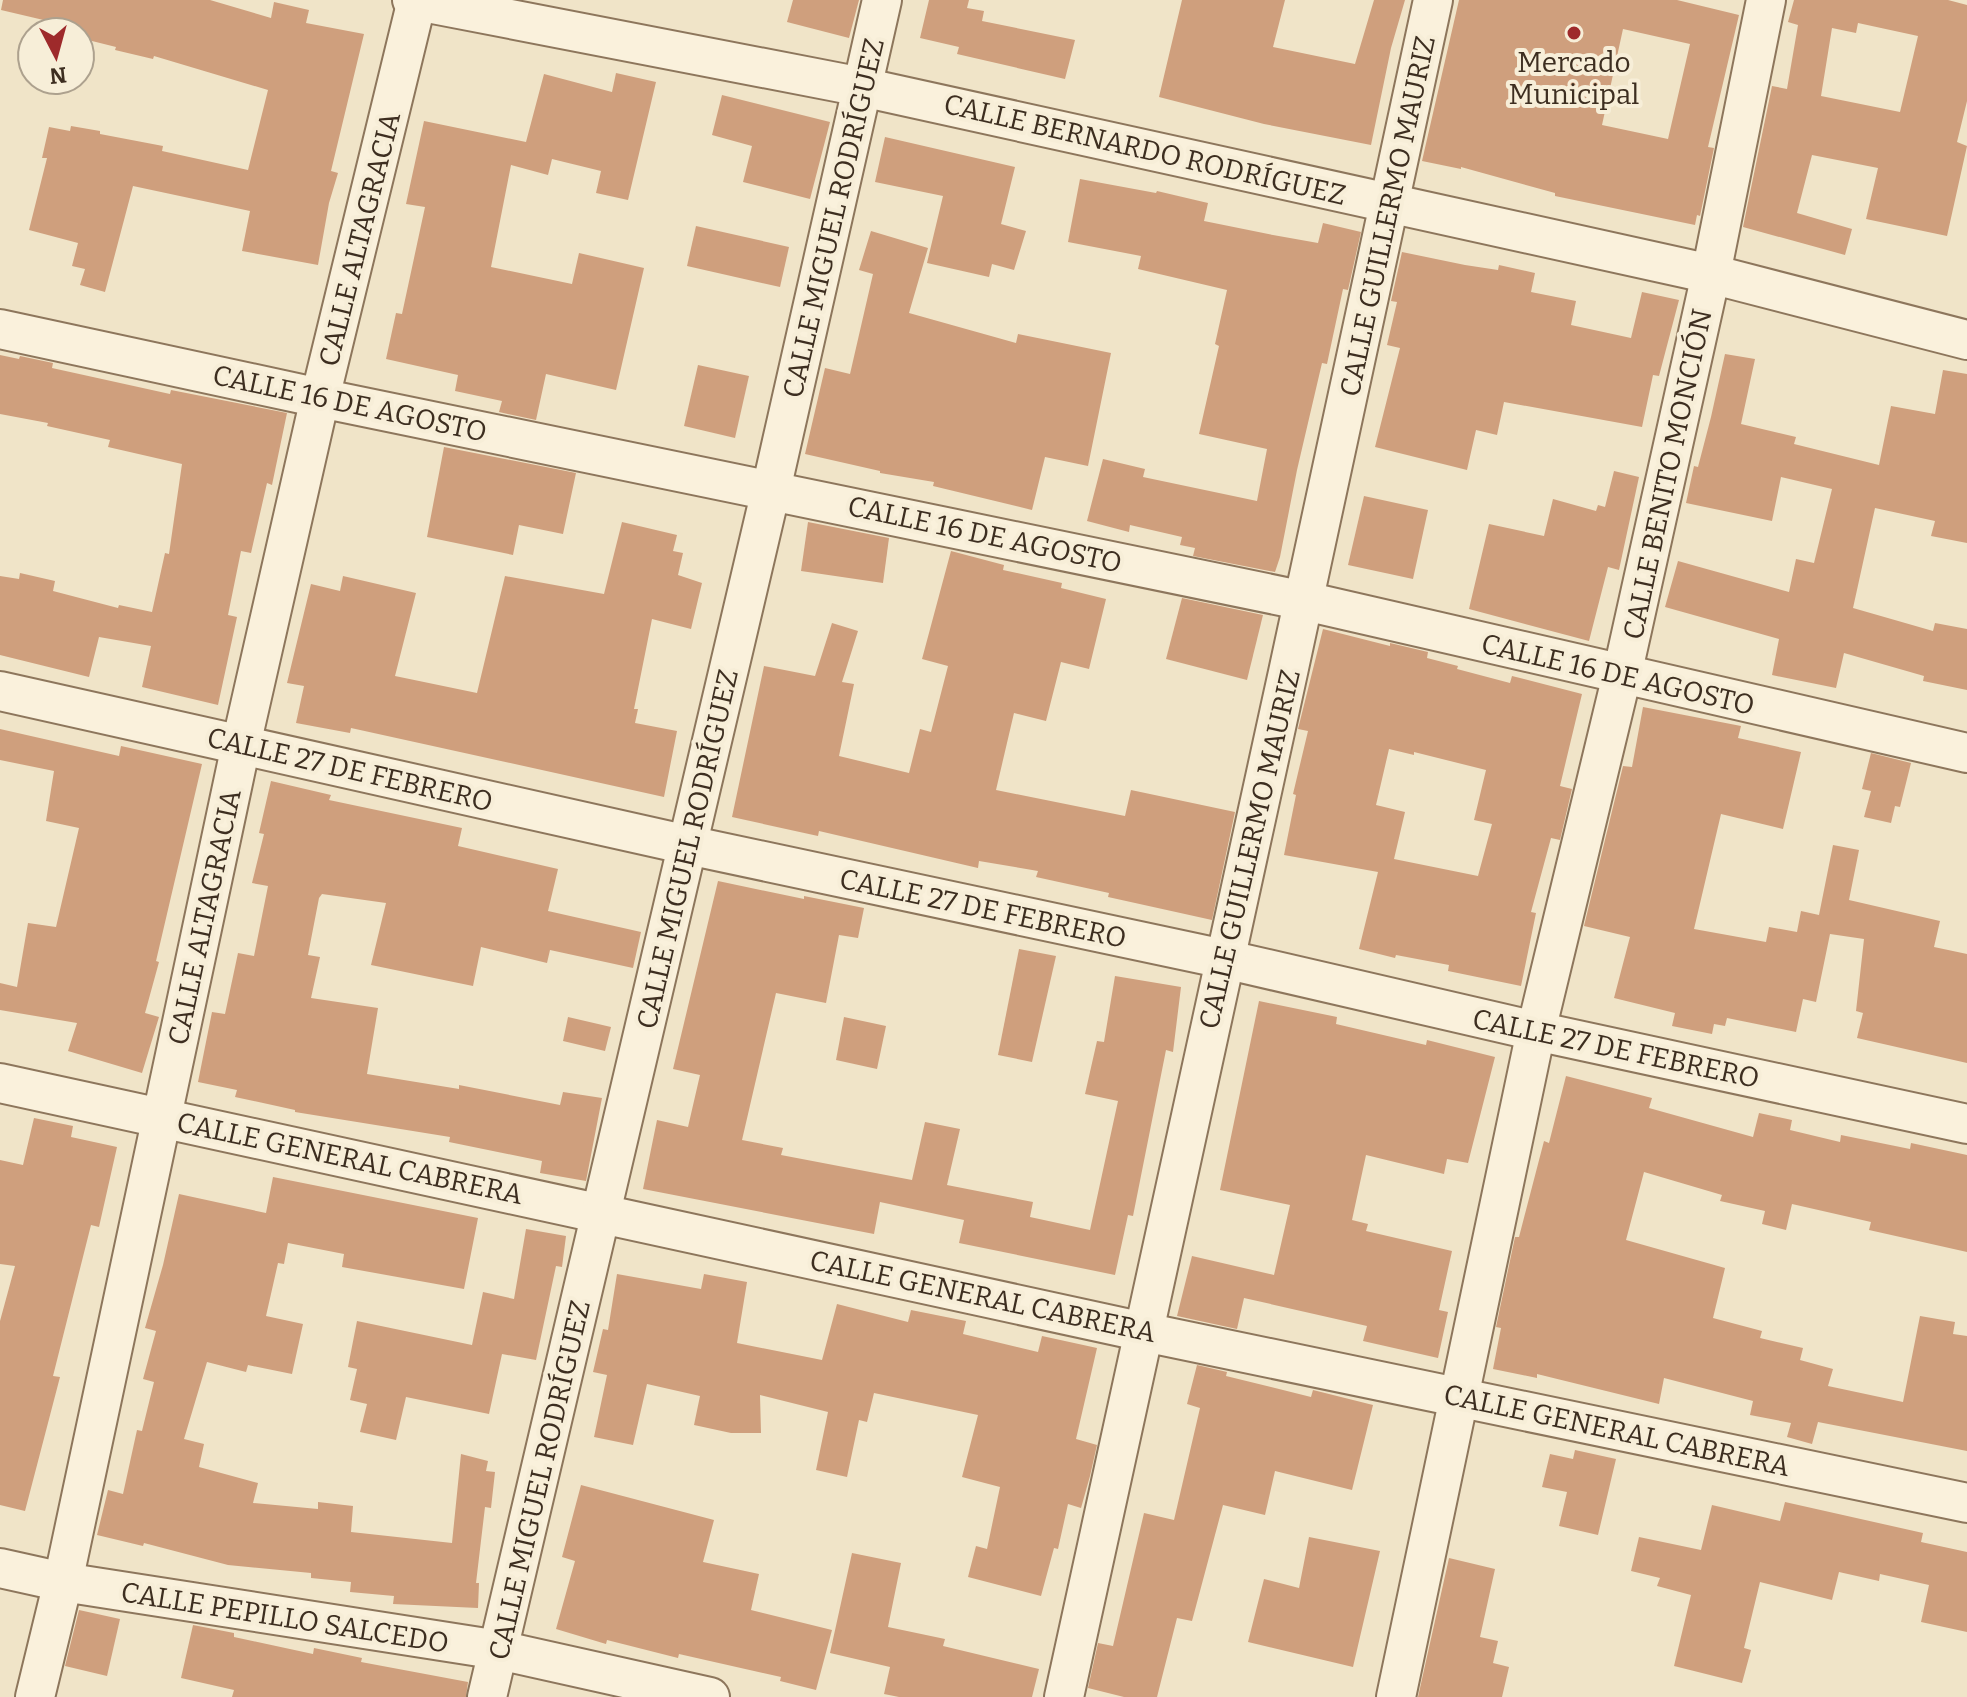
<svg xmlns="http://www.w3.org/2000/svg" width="1967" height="1697" viewBox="0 0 1967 1697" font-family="Bitter,serif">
	<rect width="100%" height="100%" fill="#f0e4c8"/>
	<!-- building -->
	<g fill="#cf9f7d" fill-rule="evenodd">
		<path d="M3 0H210L271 18 274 2 309 10 306 23 364 34 331 171 338 173 329 203 318 265 242 251 250 211 133 186 105 292 80 285 85 269 72 266 78 243 29 230 47 158H42L49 127 70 131 71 126 100 131V134L163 146 162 151 248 170 268 90 154 56 153 59 115 50 116 47 80 38V32H49L52 22 1 10Z"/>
		<path d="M793 0H859L849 38 787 22Z"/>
		<path d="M929 0H969L967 8 984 11 982 21 1075 40 1065 79 957 54 959 47 920 38Z"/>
		<path d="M1182 0H1285L1273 47 1355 64 1374 0H1405L1391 48 1371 145 1264 124 1159 97Z"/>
		<path d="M1459 0H1677L1739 15 1708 147 1714 148 1700 216 1697 215 1695 225 1555 196V193L1461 167V169L1422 161ZM1623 29 1690 44 1668 139 1602 125Z"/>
		<path d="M1794 0H1948L1967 5V101L1957 142 1967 146 1947 236 1866 219 1878 168 1812 155 1797 213 1852 229 1845 255 1743 227 1772 86 1787 89 1798 25 1788 22ZM1858 23 1918 36 1900 112 1821 96 1832 28 1856 33Z"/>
		<path d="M616 73 656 82 628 200 596 193 601 171 552 159 548 175 511 165 491 267 572 284 579 253 644 268 616 390 546 374 536 420 499 412 502 401 455 391 458 375 386 359 396 313 402 314 425 207 406 204 424 121 526 142 544 74 612 92Z"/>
		<path d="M722 95 830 122 810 199 743 182 752 146 712 135Z"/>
		<path d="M885 137 1015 167 1001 224 1026 231 1014 270 992 264 989 277 927 263 943 196 875 182Z"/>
		<path d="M1080 179 1156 193 1157 191 1208 203 1204 221 1273 235 1318 243 1323 223 1361 232 1348 290 1343 289 1327 364 1322 363 1297 470 1280 557 1275 572 1193 556 1195 548 1180 545 1182 537 1130 525 1129 532 1087 521 1103 459 1145 469 1143 477 1257 501 1267 449 1199 434 1219 346 1215 344 1227 290 1138 269 1141 256 1068 242Z"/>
		<path d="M696 226 789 247 780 287 687 266Z"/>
		<path d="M871 231 928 248 909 313 1016 343 1018 334 1111 353 1088 466 1045 457 1032 510 933 486 934 482 880 473V471L805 454 825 368 850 374 873 274 859 270Z"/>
		<path d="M1402 252 1465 265 1498 270 1499 265 1535 273 1531 292 1576 301 1571 325 1631 338 1642 292 1679 300 1659 376 1653 375 1642 427 1504 402 1497 435 1476 430 1467 470 1375 447 1400 348 1387 345 1397 302 1391 301Z"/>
		<path d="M1725 354 1755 359 1741 424 1796 437 1794 444 1879 465 1891 406 1935 414 1943 370 1967 374V543L1931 536 1935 521 1875 508 1853 608 1933 631 1935 623 1967 629V690L1923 681 1924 676 1844 653 1836 688 1772 675 1779 639 1665 607 1678 561 1789 592 1796 559 1814 563 1832 489 1781 477 1772 521 1686 503 1694 466 1698 467 1711 417Z"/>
		<path d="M0 355 19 359 20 356 53 363 52 368 170 394 171 390 287 413 272 485 267 483 251 553 241 551 228 615 237 617 218 705 142 687 151 646 99 637 89 677 0 655V576L19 579 20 573 55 581 53 591 118 608 119 605 152 612 165 553 169 554 182 464 108 447 110 440 47 426 48 423 0 414Z"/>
		<path d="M698 365 749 376 735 438 684 426Z"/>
		<path d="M444 447 576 473 563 534 519 525 513 555 427 537Z"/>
		<path d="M1614 471 1639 477 1619 570 1608 567 1589 641 1469 609 1489 524 1544 536 1553 499 1596 511 1598 505 1605 507Z"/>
		<path d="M1364 496 1428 510 1413 579 1348 565Z"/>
		<path d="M622 522 677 535 673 551 683 553 678 575 702 583 691 629 652 619 634 709H638L635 723 677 731 664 797 351 728 350 733 296 723 304 686 287 683 311 584 340 591 343 576 416 593 395 676 477 693 505 576 604 594Z"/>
		<path d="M808 522 889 538 883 583 801 571Z"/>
		<path d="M951 551 1004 565 1003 570 1062 583 1061 588 1106 599 1089 669 1061 662 1046 721 1014 713 996 790 1125 816 1131 790 1235 812 1212 920 1108 897 1109 893 1036 877 1038 871 979 861 978 868 819 831 818 836 732 817 764 666 815 676 832 623 858 631 842 682 854 684 839 756 909 773 920 729 931 732 948 666 922 659Z"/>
		<path d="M1182 598 1263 615 1247 680 1166 659Z"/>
		<path d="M1323 629 1390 646V643L1428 652 1427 658 1458 666 1457 669 1510 683 1512 676 1582 694 1560 786 1572 789 1560 840 1551 838 1531 912 1536 913 1521 986 1448 971 1449 965 1396 955 1395 958 1359 949 1378 872 1284 855 1296 795 1293 794 1308 731 1298 729ZM1389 749 1414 755V752L1486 770 1474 820 1492 824 1478 876 1394 859 1405 812 1376 805Z"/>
		<path d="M1643 707 1741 726 1738 738 1801 752 1783 829 1721 814 1694 929 1766 942 1769 927 1797 932 1801 911 1819 915 1833 845 1859 850 1849 900 1940 921 1934 947 1967 954V1063L1857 1038 1863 1013 1856 1011 1864 939 1830 934 1816 1002 1803 999 1796 1032 1727 1018 1725 1026 1714 1024 1712 1034 1672 1026 1675 1013 1614 998 1630 937 1584 926 1623 766 1632 767Z"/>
		<path d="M0 729 119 756 121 746 202 764 156 961 159 962 145 1013 159 1017 142 1073 68 1051 77 1023 0 1010V983L17 987 28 923 56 927 79 828 46 821 54 771 0 760Z"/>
		<path d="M1871 753 1911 763 1900 807 1895 806 1891 823 1864 817 1871 791 1862 789Z"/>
		<path d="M271 781 331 795 329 800 462 828 458 846 558 869 548 911 641 932 633 968 550 950 547 963 481 947 473 986 371 965 386 903 322 894 319 898 308 955 320 957 311 998 378 1008 367 1074 459 1089V1085L560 1105 563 1092 602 1098 586 1181 540 1173 542 1161 449 1142 450 1137 295 1112V1110L235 1097 237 1090 198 1082 212 1012 225 1014 238 953 254 956 268 886 252 883 264 834 259 833Z"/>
		<path d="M718 881 804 899V896L864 908 858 938 839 935 826 1003 776 993 742 1140 783 1148 781 1155 912 1180 925 1122 960 1129 947 1185 1033 1202 1030 1217 1090 1230 1118 1101 1085 1094 1097 1041 1104 1042 1115 976 1181 987 1173 1052 1166 1050 1133 1216 1128 1215 1115 1275 959 1243 964 1220 880 1202 874 1234 643 1189 657 1120 688 1127 700 1075 673 1069Z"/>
		<path d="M1019 949 1056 956 1032 1062 998 1055Z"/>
		<path d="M1259 1001 1337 1017 1336 1024 1426 1045 1427 1040 1495 1057 1468 1163 1447 1159 1444 1174 1366 1155 1352 1220 1368 1224 1366 1231 1452 1251 1439 1310 1448 1312 1438 1358 1363 1341 1367 1326 1244 1298 1237 1329 1177 1316 1192 1256 1274 1275 1290 1205 1220 1190Z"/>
		<path d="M568 1017 611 1027 605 1051 563 1041Z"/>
		<path d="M844 1017 886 1026 877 1069 836 1060Z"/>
		<path d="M1566 1076 1652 1098 1649 1108 1753 1137 1759 1113 1792 1120 1790 1130 1840 1142 1841 1135 1910 1149 1911 1143 1967 1155V1252L1869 1230 1871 1222 1792 1204 1786 1230 1762 1224 1765 1211 1720 1201 1722 1195 1644 1172 1626 1240 1725 1268 1713 1318 1762 1331 1760 1338 1803 1348 1800 1360 1833 1369 1828 1386 1903 1402 1920 1316 1955 1322 1953 1334 1967 1336V1451L1818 1422 1812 1444 1787 1437 1791 1423 1750 1415 1753 1401 1664 1378 1659 1404 1537 1374V1378L1493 1369 1501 1328 1496 1327 1515 1237H1519L1544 1141 1549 1143Z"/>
		<path d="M34 1118 73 1126 71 1137 117 1147 99 1227 91 1225 53 1376 60 1377 25 1511 0 1505V1321L15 1266 0 1264V1160L23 1165Z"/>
		<path d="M273 1177 478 1218 464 1289 342 1267 344 1254 288 1243 284 1264 278 1263 266 1316 303 1324 292 1374 248 1365 246 1372 207 1362 184 1439 204 1444 199 1467 258 1483 253 1503 318 1509V1502L353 1506 351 1532 452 1543 461 1454 488 1461 486 1471 495 1472 491 1508 485 1507 476 1583H479L478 1608 393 1604 394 1596 350 1592 351 1582 311 1578V1573L228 1565 144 1543 143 1546 97 1535 108 1490 123 1494 137 1430 142 1431 154 1382 143 1379 156 1331 145 1328 163 1265 179 1194 266 1213Z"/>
		<path d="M526 1229 566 1236 562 1267 556 1266 536 1360 502 1354 489 1414 406 1397 396 1440 360 1432 367 1404 350 1400 357 1369 348 1367 357 1321 472 1345 483 1292 514 1299Z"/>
		<path d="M617 1274 701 1289 704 1274 747 1282 737 1343 822 1360 837 1304 908 1322 911 1310 966 1321 963 1334 1038 1352 1042 1336 1097 1348 1076 1439 1097 1445 1090 1476 1081 1508 1068 1504 1058 1549 1054 1548 1041 1596 968 1577 976 1546 987 1549 1000 1487 962 1477 978 1415 874 1393 867 1422 859 1420 847 1477 816 1470 828 1412 760 1395 761 1433H731L694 1425 700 1396 647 1384 633 1445 594 1437 607 1375 593 1372 603 1329 608 1330Z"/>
		<path d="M1197 1365 1227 1372 1226 1376 1311 1397 1313 1390 1373 1405 1352 1490 1275 1471 1265 1515 1223 1505 1192 1621 1177 1618 1157 1697H1124L1088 1688 1098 1643 1113 1646 1144 1513 1174 1520 1200 1408 1187 1404Z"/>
		<path d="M1575 1450 1616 1459 1598 1535 1559 1526 1567 1492 1542 1487 1550 1454 1573 1459Z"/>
		<path d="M581 1485 714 1520 703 1562 759 1574 751 1610 832 1630 816 1690 780 1681 781 1677 679 1654 678 1658 607 1640 606 1644 556 1629 575 1561 562 1557Z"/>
		<path d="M1785 1502 1923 1533 1921 1542 1967 1552V1632L1921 1622 1929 1585 1880 1574 1879 1581 1839 1572 1832 1600 1760 1582 1744 1648 1751 1650 1742 1683 1674 1666 1691 1595 1657 1586 1660 1578 1631 1571 1639 1537 1701 1550 1712 1505 1780 1521Z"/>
		<path d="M1309 1537 1380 1551 1353 1667 1248 1642 1264 1579 1299 1588Z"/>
		<path d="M852 1553 901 1563 888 1627 945 1639 943 1646 1039 1669 1032 1697H899L884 1694 890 1667 830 1653Z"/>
		<path d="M1449 1558 1495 1569 1480 1637 1498 1641 1493 1663 1509 1667 1502 1697H1418Z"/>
		<path d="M79 1610 120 1619 107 1676 65 1666Z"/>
		<path d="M193 1625 234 1633V1637L313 1654 314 1648 362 1658 361 1662 468 1682 466 1697H232L234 1690 181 1678Z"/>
	</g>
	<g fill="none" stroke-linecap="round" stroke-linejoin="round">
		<defs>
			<g id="street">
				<path d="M412 0 862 87 1711 274 1967 340"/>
				<path d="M0 329 320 398 1305 601 1967 753"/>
				<path d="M0 691 688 845 1224 959 1536 1031 1967 1124"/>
				<path d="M0 1083 1144 1332 1967 1503"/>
				<path d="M0 1568 63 1582 499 1650 710 1697"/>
				<path d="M35 1697 63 1582 241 745 320 398 417 0"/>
				<path d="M487 1697 771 490 882 0"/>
				<path d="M1064 1697C1188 1132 1312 566 1433 0"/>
				<path d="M1396 1697 1536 1031 1622 675 1711 274 1766 0"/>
			</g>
		</defs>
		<!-- street casing -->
		<use href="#street" stroke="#8d765c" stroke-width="42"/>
		<!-- street -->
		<use href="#street" stroke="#faf1dc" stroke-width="38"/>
	</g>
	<!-- markers -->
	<circle fill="#9e2a2b" stroke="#f7eed8" stroke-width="3" cx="1574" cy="33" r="8"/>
	<g text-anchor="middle" stroke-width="8" stroke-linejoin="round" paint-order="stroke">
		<!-- poi labels -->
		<g font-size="28" fill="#3d2e20" stroke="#f7eed8">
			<text x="1574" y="72">Mercado<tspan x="1574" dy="32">Municipal</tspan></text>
		</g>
		<!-- street labels -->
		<g font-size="28" fill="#3d2e20" stroke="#f7eed8">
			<text transform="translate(1145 149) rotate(13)" y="10">CALLE BERNARDO RODRÍGUEZ</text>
			<text transform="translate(1387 216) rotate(-78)" y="10">CALLE GUILLERMO MAURIZ</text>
			<text transform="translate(833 218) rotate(-77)" y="10">CALLE MIGUEL RODRÍGUEZ</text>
			<text transform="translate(359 239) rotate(-76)" y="10">CALLE ALTAGRACIA</text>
			<text transform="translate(350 403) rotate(12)" y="10">CALLE 16 DE AGOSTO</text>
			<text transform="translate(1667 474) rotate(-78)" y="10">CALLE BENITO MONCIÓN</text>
			<text transform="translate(985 534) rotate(12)" y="10">CALLE 16 DE AGOSTO</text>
			<text transform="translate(1618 674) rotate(13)" y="10">CALLE 16 DE AGOSTO</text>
			<text transform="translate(350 769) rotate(13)" y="10">CALLE 27 DE FEBRERO</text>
			<text transform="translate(687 849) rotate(-77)" y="10">CALLE MIGUEL RODRÍGUEZ</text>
			<text transform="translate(1249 849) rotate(-77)" y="10">CALLE GUILLERMO MAURIZ</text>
			<text transform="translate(983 908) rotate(12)" y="10">CALLE 27 DE FEBRERO</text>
			<text transform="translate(204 917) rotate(-78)" y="10">CALLE ALTAGRACIA</text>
			<text transform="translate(1616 1048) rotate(12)" y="10">CALLE 27 DE FEBRERO</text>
			<text transform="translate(350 1158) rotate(12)" y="10">CALLE GENERAL CABRERA</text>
			<text transform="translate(983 1296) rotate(12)" y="10">CALLE GENERAL CABRERA</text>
			<text transform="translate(1617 1430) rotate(12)" y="10">CALLE GENERAL CABRERA</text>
			<text transform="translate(539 1480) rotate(-77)" y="10">CALLE MIGUEL RODRÍGUEZ</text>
			<text transform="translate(285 1617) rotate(9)" y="10">CALLE PEPILLO SALCEDO</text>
		</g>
	</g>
	<!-- north arrow -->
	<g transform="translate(56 56) rotate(174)"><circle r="38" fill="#f7eed8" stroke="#ada18e" stroke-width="2"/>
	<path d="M0-6L14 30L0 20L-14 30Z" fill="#9e2a2b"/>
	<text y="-12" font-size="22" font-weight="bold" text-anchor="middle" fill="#3d2e20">N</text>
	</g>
</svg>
